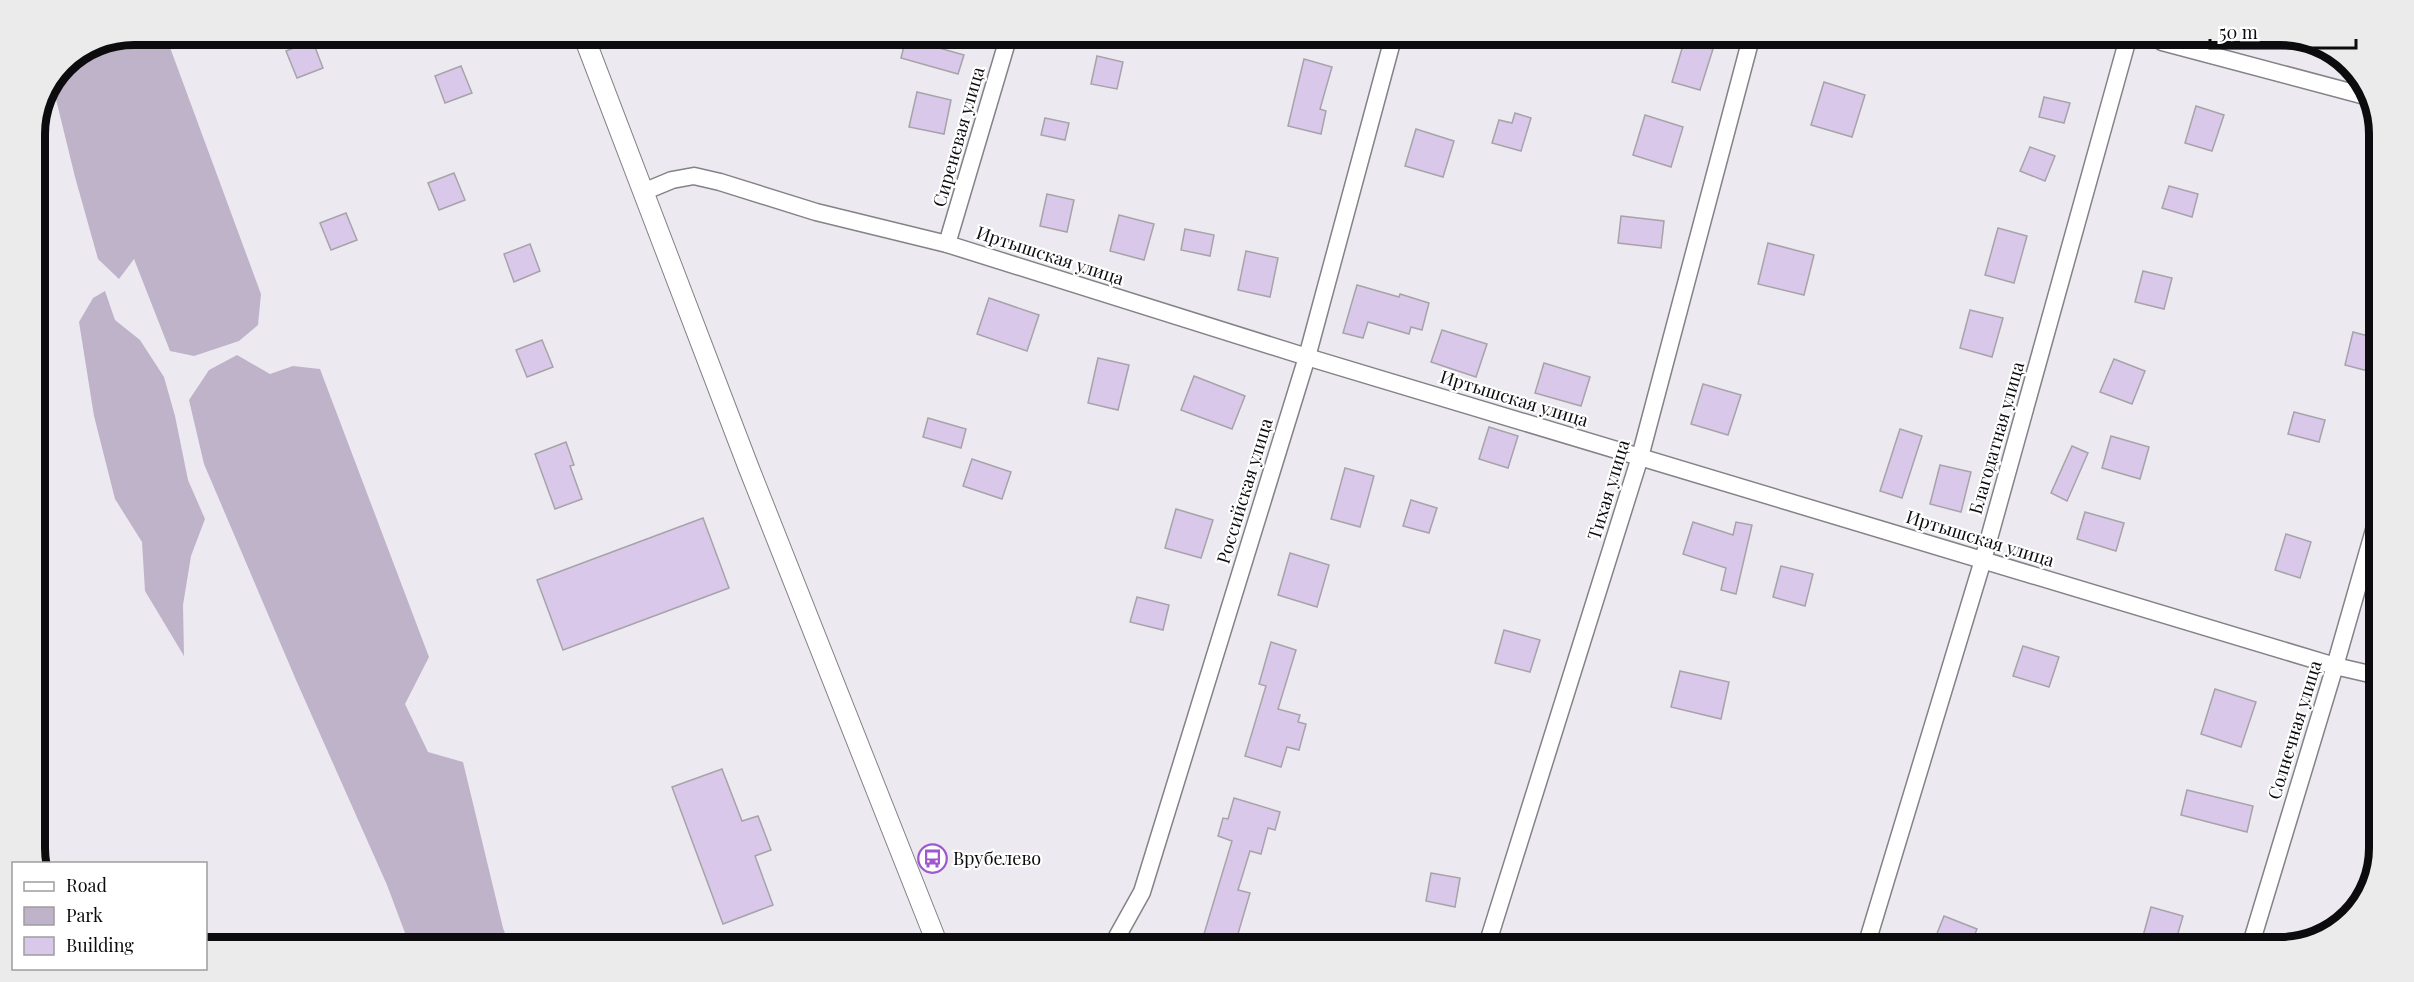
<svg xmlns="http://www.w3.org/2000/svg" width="2414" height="982" viewBox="0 0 2414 982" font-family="'Playfair Display',serif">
	<rect width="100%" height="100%" fill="#ede9f0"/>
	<!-- green -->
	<g fill="#bfb3ca">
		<path d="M96 42H168L261 294 258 325 239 341 194 356 170 351 134 259 119 279 98 259 75 177 53 87 64 63Z"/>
		<path d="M105 291 115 320 140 340 164 377 175 416 188 480 205 519 191 556 183 605 184 656 145 591 142 542 115 499 94 416 79 322 93 298Z"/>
		<path d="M237 355 270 374 293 366 320 369 429 657 405 704 428 752 463 762 503 928 508 941H408L387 885 296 680 204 464 189 400 209 370Z"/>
	</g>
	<!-- building -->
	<g fill="#d9c8e9" stroke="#a6a3a9" stroke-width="1.5">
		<path d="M309 42H313L323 68 297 78 286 51Z"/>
		<path d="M905 42H918L964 55 958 74 901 58Z"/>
		<path d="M1684 42 1713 49 1700 90 1672 82Z"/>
		<path d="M1097 56 1123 62 1117 89 1091 84Z"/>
		<path d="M1304 59 1332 67 1320 109 1326 111 1321 134 1288 126Z"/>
		<path d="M461 66 472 93 445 103 435 76Z"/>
		<path d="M1824 82 1865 95 1852 137 1811 125Z"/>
		<path d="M917 92 951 100 944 134 909 127Z"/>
		<path d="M2044 97 2070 103 2064 123 2039 117Z"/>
		<path d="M2196 106 2224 115 2212 151 2185 143Z"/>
		<path d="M1515 113 1531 118 1521 151 1492 143 1499 120 1512 123Z"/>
		<path d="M1645 115 1683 127 1671 167 1633 155Z"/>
		<path d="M1045 118 1069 123 1065 140 1041 135Z"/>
		<path d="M1416 129 1454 141 1443 177 1405 166Z"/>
		<path d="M2030 147 2055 156 2045 181 2020 171Z"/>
		<path d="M454 173 465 200 439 210 428 183Z"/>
		<path d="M2169 186 2198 194 2192 217 2162 208Z"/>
		<path d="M1047 194 1074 200 1067 232 1040 226Z"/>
		<path d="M346 213 357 240 331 250 320 223Z"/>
		<path d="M1119 215 1154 224 1144 260 1110 251Z"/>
		<path d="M1621 216 1664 221 1661 248 1618 243Z"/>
		<path d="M1998 228 2027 236 2014 283 1985 275Z"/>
		<path d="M1185 229 1214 235 1210 256 1181 250Z"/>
		<path d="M1768 243 1814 255 1804 295 1758 284Z"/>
		<path d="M530 244 540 271 514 282 504 254Z"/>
		<path d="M1246 251 1278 258 1270 297 1238 290Z"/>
		<path d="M2143 271 2172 278 2164 309 2135 302Z"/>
		<path d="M1357 285 1399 297 1400 294 1429 303 1422 330 1411 327 1409 334 1368 322 1363 338 1343 333Z"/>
		<path d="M989 298 1039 315 1027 351 977 334Z"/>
		<path d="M1970 310 2003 318 1992 357 1960 348Z"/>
		<path d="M1442 330 1487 344 1476 377 1431 362Z"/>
		<path d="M2353 332 2376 338 2368 371 2345 365Z"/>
		<path d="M542 340 553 367 527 377 516 350Z"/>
		<path d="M1098 358 1129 365 1118 410 1088 403Z"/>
		<path d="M2114 359 2145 371 2132 404 2100 392Z"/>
		<path d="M1544 363 1590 377 1581 406 1535 393Z"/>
		<path d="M1194 376 1245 396 1232 429 1181 410Z"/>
		<path d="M1703 384 1741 395 1728 435 1691 424Z"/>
		<path d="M2294 412 2325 420 2319 442 2288 434Z"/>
		<path d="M928 418 966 429 961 448 923 437Z"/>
		<path d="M1489 427 1518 436 1508 468 1479 459Z"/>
		<path d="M1900 429 1922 436 1902 498 1880 491Z"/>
		<path d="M2111 436 2149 447 2140 479 2102 468Z"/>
		<path d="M566 442 574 465 570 466 582 499 555 509 535 454Z"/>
		<path d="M2072 446 2088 453 2067 501 2051 493Z"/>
		<path d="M972 459 1011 472 1002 499 963 486Z"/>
		<path d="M1940 465 1971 472 1961 512 1930 504Z"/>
		<path d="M1345 468 1374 476 1360 527 1331 519Z"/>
		<path d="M1411 500 1437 508 1429 533 1403 526Z"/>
		<path d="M1176 509 1213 520 1201 558 1165 548Z"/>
		<path d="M2085 512 2124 523 2116 551 2077 539Z"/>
		<path d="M703 518 729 588 563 650 537 580Z"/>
		<path d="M1693 522 1733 535 1736 522 1752 525 1736 594 1721 590 1726 568 1683 554Z"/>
		<path d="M2286 534 2311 542 2300 578 2275 570Z"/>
		<path d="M1290 553 1329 565 1317 607 1278 595Z"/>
		<path d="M1781 566 1813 574 1805 606 1773 597Z"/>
		<path d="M1137 597 1169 605 1163 630 1130 622Z"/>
		<path d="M1504 630 1540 640 1530 672 1495 663Z"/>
		<path d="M1271 642 1296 650 1278 709 1300 715 1298 722 1306 724 1299 750 1287 747 1281 767 1245 756 1266 686 1259 684Z"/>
		<path d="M2023 646 2059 657 2049 687 2013 676Z"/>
		<path d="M1680 671 1729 682 1721 719 1671 707Z"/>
		<path d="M2215 689 2256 702 2241 747 2201 734Z"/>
		<path d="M722 769 742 821 758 816 771 850 755 856 773 905 723 924 672 787Z"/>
		<path d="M2187 790 2253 806 2247 832 2181 815Z"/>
		<path d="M1234 798 1280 812 1275 830 1268 828 1261 854 1250 851 1238 890 1250 893 1235 944H1201L1232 841 1218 836 1223 818 1228 819Z"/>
		<path d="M1431 873 1460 878 1455 907 1426 901Z"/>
		<path d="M2151 907 2183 916 2174 947H2140Z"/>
		<path d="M1944 916 1977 929 1970 946H1932Z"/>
	</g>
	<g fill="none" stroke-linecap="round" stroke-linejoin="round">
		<defs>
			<g id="minor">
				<path d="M2162 42 2369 97"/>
				<path d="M643 192 672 180 694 176 720 182 816 212 947 244 1307 357 2335 666 2374 675"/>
				<path d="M947 244 1007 42"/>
				<path d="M1113 944 1142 892 1307 357 1392 42"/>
				<path d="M1487 945 1640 457 1750 42"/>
				<path d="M1866 946 1983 560 2127 42"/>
				<path d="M2250 947 2335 666 2376 523"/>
			</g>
			<path id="tertiary" d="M586 42 748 466 937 943"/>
		</defs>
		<!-- minor casing -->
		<use href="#minor" stroke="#848187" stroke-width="19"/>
		<!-- tertiary casing -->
		<use href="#tertiary" stroke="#848187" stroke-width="22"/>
		<!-- minor -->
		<use href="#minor" stroke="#fff" stroke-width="16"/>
		<!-- tertiary -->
		<use href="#tertiary" stroke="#fff" stroke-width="20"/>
	</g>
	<!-- icons -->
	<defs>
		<symbol id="bus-ring" viewBox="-11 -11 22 22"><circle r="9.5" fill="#fff" stroke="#9d59cd" stroke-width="1.5"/><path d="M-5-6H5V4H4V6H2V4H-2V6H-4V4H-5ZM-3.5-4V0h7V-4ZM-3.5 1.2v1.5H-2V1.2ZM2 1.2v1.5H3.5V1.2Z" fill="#9d59cd"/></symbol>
	</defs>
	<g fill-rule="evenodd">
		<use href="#bus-ring" x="916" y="842" width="33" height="33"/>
	</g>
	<g text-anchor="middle" stroke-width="4.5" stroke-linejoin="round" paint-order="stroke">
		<!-- street labels -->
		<g font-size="18" fill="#0c0b0d" stroke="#fff">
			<text transform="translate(959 137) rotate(-74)" y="6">Сиреневая улица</text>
			<text transform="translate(1050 256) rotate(18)" y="6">Иртышская улица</text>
			<text transform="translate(1514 399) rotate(17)" y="6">Иртышская улица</text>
			<text transform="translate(1997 438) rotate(-74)" y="6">Благодатная улица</text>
			<text transform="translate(1609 490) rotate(-73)" y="6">Тихая улица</text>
			<text transform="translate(1245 491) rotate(-73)" y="6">Российская улица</text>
			<text transform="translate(1980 539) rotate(17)" y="6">Иртышская улица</text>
			<text transform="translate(2295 730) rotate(-73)" y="6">Солнечная улица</text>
		</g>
		<!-- poi labels -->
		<g font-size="18" fill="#0c0b0d" stroke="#fff" text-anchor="start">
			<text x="953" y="865">Врубелево</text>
		</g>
	</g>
	<!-- crop -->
	<path d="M0 0H2414V982H0ZM134 45H2280A89 89 0 0 1 2369 134V848A89 89 0 0 1 2280 937H134A89 89 0 0 1 45 848V134A89 89 0 0 1 134 45Z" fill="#ecebec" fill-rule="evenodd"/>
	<path fill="none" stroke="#0c0b0d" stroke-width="8" d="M134 45H2280A89 89 0 0 1 2369 134V848A89 89 0 0 1 2280 937H134A89 89 0 0 1 45 848V134A89 89 0 0 1 134 45Z"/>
	<!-- legend -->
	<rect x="12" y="862" width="195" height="108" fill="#ffffff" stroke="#9e9d9e" stroke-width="1.5"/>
	<rect x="24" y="882" width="30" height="9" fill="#ffffff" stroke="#9e9d9e" stroke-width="1.5"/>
	<text x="66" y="892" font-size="18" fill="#0c0b0d">Road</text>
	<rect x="24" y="907" width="30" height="18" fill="#bfb3ca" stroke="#9e9d9e" stroke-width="1.5"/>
	<text x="66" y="922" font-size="18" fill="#0c0b0d">Park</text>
	<rect x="24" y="937" width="30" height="18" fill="#d9c8e9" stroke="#9e9d9e" stroke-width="1.5"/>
	<text x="66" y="952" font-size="18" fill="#0c0b0d">Building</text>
	<!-- scale -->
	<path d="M2210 39v9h146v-9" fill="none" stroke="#0c0b0d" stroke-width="3"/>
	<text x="2219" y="39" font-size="18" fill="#0c0b0d" stroke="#ffffff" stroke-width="4.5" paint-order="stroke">50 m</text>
</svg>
